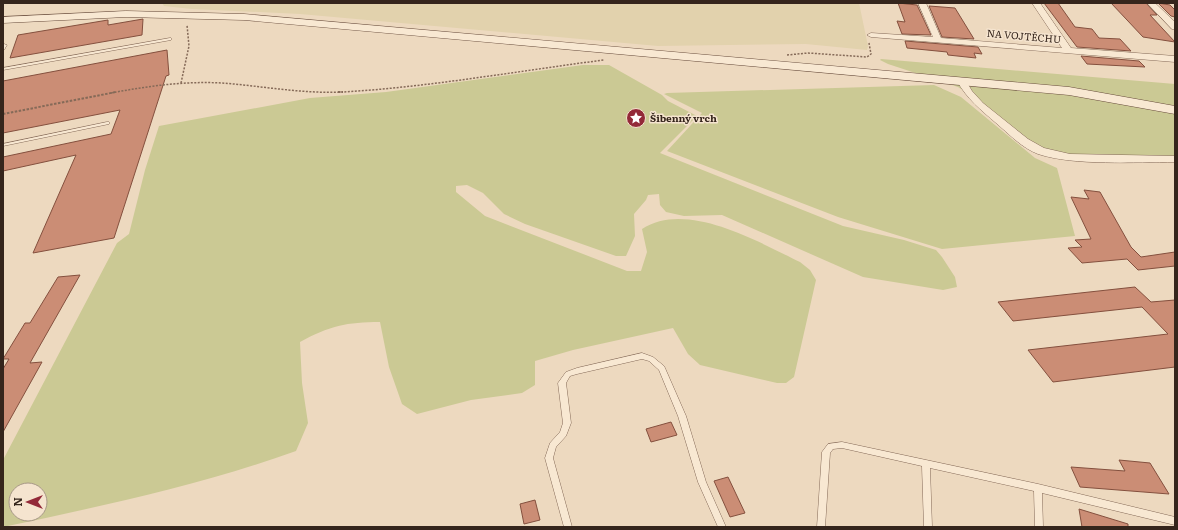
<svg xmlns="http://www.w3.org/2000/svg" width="1178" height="530" viewBox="0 0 1178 530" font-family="Literata,serif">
	<rect width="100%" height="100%" fill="#edd9bf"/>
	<!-- farmland -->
	<path fill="#e2d2ad" d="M162 3H859L868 46 867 50 806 44 658 46 300 14 192 9 164 6Z"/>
	<!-- green -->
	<g fill="#cbc994" fill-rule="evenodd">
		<path d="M881 59 1175 84V162L1083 161 1031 145 974 97 958 87 888 64 880 60Z"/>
		<path d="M583 65H609L662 95 668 101 697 116 660 153 843 226 904 240 936 250 942 257 955 277 957 287 943 290 863 277 722 215 684 216 666 212 660 205 659 194 648 195 646 200 634 214 635 236 626 256H616L525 224 504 214 483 193 467 185 456 186V192L485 216 627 271H641L647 252 642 229C687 200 758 242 800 262L810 270 816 280 794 377 786 383H777L700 365 688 354 673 328 573 350 535 361V385L522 393 471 400 417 414 402 404 389 367 380 322C347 322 329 326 300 342L302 383 308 423 296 451C201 485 102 506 3 527V460L117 243 129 234 145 170 159 126 310 98 386 92ZM16 490H40V514H16Z"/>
		<path d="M934 85 961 97 1035 158 1057 168 1075 236 942 249 838 217 667 151 702 113 664 94 667 93Z"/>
	</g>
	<!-- building -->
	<g fill="#cb8d75" stroke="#84503e">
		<path d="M898 3 917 5 931 35 902 34 897 21 905 22Z"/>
		<path d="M1044 3H1058L1075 27 1092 29 1099 38 1120 39 1131 51 1077 47Z"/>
		<path d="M1111 3H1146L1157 15H1150L1175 42 1143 37Z"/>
		<path d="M1158 3 1170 5 1175 10V17L1171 16Z"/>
		<path d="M929 6 955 8 974 39 942 37Z"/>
		<path d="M143 19 142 35 10 58 18 35 108 20V25Z"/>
		<path d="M905 41 978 47 982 54 974 53 976 58 948 55 947 52 907 48Z"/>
		<path d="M167 50 169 75 166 76 114 238 33 253 76 155 3 171V157L111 134 120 110 3 133V81Z"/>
		<path d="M1081 56 1139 61 1145 67 1087 64Z"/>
		<path d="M1084 190 1100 192 1131 247 1141 257 1175 252V266L1138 270 1127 259 1082 263 1068 248 1082 247 1075 240 1091 239 1071 197 1089 199Z"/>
		<path d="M80 275 30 363 42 362 3 432V369L9 359H3L25 323H30L58 277Z"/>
		<path d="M1135 287 1151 302 1175 300V367L1053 382 1028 350 1168 334 1142 307 1013 321 998 302Z"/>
		<path d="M671 422 677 435 651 442 646 429Z"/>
		<path d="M1119 460 1150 463 1169 494 1080 487 1071 467 1125 471Z"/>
		<path d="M728 477 745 513 730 517 714 481Z"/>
		<path d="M535 500 540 520 524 524 520 504Z"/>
		<path d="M1079 509 1128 524V527H1082Z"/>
	</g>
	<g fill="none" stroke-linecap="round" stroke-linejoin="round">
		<defs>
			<g id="service">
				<path d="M170 38H171V40L3 70V68Z"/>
				<path d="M4 44 7 45 4 50H3Z"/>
				<path d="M107 122H109V124L3 146V144Z"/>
				<path d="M642 353 653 357 664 366 665 368 686 416 706 482 726 527H718L698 482 678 416 659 370 649 361 642 359 577 374 570 376 566 383 571 423 566 436 556 447 553 458 572 527H564L545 458 550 443 560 432 563 423 558 383 566 372 577 368Z"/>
				<path d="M842 442 1038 484 1175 517V525L1042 493 1043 527H1035L1034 491 930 468 932 527H924L922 466 842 448 833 449 830 453 825 527H817L822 452 828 444Z"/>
			</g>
			<g id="minor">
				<path d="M918 3H926L941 38 1062 48 1032 3H1040L1071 48 1175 56V62L871 37 867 35 871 33 933 37Z"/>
				<path d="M1147 3H1155L1175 22V29H1172Z"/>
				<path d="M962 78 965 79 972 91 983 103 1028 139 1044 148 1070 154 1175 156V162C1136 162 1074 166 1038 154 1022 148 1009 134 996 123 981 110 967 99 957 81Z"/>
			</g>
			<path id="secondary" d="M126 11 244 14 1069 87 1175 106V114L1069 95 244 20 126 17 3 23V17Z"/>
		</defs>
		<!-- service casing -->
		<use href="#service" stroke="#856a58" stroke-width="1"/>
		<!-- minor casing -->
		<use href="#minor" stroke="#856a58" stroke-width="1"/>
		<!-- secondary casing -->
		<use href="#secondary" stroke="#674b3b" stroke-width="1"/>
		<!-- path-far1 -->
		<g stroke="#856a58" stroke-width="1.5" stroke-dasharray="2 1.5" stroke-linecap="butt">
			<path d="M787 55 808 53 867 57 871 54 869 43"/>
			<path d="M181 83 189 46 187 25"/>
			<path d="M111 93C148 86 184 81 222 83 262 86 303 94 343 92 430 87 517 71 604 60"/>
		</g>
		<!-- path -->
		<g stroke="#856a58" stroke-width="2" stroke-dasharray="2.5 1.5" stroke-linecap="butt">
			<path d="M338 92H343"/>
			<path d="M3 114 116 92"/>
		</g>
		<!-- service -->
		<use href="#service" fill="#f8e8d2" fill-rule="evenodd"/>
		<!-- minor -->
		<use href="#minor" fill="#f8e8d2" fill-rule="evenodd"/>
		<!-- secondary -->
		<use href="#secondary" fill="#f8e8d2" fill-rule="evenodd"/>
	</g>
	<!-- icons -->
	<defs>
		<symbol id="sight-disc" viewBox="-11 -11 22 22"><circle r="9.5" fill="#932938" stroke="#f5e4cf"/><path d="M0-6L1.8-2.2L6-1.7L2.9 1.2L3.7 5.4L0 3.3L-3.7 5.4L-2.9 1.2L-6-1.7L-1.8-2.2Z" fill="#fff"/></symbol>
	</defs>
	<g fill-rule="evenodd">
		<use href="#sight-disc" x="625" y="107" width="22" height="22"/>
	</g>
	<g text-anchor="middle" stroke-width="3" stroke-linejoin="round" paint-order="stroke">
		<!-- far-street labels -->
		<g font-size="10" fill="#35251c" stroke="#f5e4cf">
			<text transform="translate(1024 36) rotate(5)" y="4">NA VOJTĚCHU</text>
		</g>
		<!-- far-poi labels -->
		<g font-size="10" font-weight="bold" fill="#35251c" stroke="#f5e4cf" text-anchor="start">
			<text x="650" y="122">Šibenný vrch</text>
		</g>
	</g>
	<!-- border -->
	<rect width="1178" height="530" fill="none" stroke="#35251c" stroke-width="8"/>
	<!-- north arrow -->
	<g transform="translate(28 502) rotate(270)"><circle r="19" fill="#f5e4cf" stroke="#a89887"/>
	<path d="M0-3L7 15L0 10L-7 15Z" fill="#932938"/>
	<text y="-6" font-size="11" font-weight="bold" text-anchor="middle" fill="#35251c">N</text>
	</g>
</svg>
